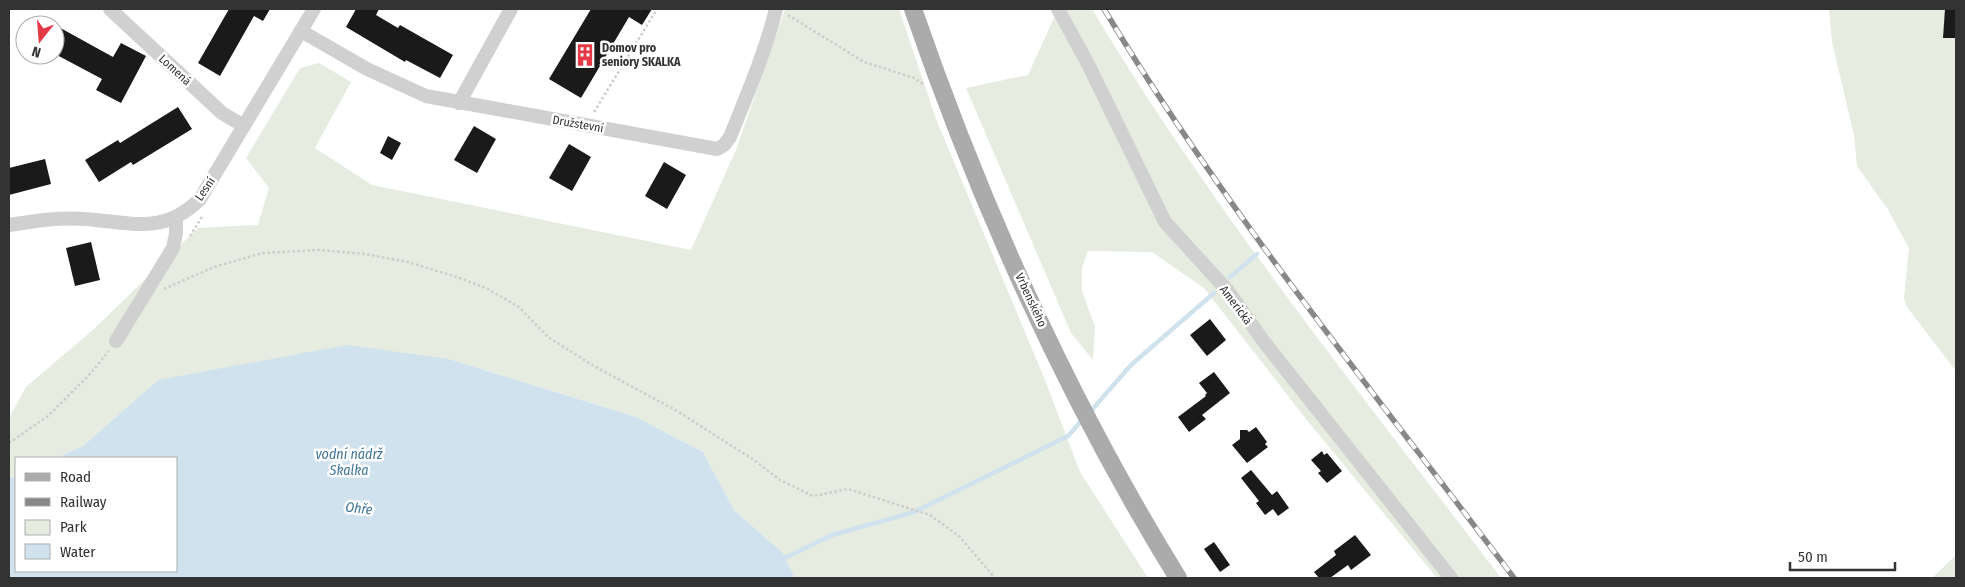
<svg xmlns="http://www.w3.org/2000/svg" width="1965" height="587" viewBox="0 0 1965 587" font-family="'Fira Sans Condensed',sans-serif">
	<rect width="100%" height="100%" fill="#fff"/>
	<!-- green -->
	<g fill="#e6ecdf">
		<path d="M785 9H899L936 119 1045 380 1080 472 1148 578H795L782 552 734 510 703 452 636 417 449 359 158 380 83 446 56 458H16V476L9 479V418L26 387 94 329 198 228 258 225 269 188 246 158 300 68 319 63 351 82 315 148 372 185 691 250 736 150Z"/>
		<path d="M1058 9H1092C1212 210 1360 392 1501 578H1437L1306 419 1204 288 1152 252 1088 251 1082 268V291L1095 327 1093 360 1071 333 966 88 1028 75Z"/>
		<path d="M1829 9H1956V371L1907 307 1904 298 1909 248 1887 208 1857 166 1854 135 1832 42Z"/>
		<path d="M1956 555V578H1932L1955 556Z"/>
	</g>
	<!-- water -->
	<path fill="#cfe2ee" d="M347 345 449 359 636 417 703 452 734 510 782 552 795 578H9V479L16 476V571H176V458H56L83 446 158 380Z"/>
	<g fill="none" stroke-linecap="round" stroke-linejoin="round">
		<!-- stream -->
		<g stroke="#cfe2ee" stroke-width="4.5">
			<path d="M1230 277 1257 254"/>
			<path d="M1089 413 1131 365 1214 293"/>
			<path d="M780 558 787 557 832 535 914 512 1068 436 1083 419"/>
		</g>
	</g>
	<!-- building -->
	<g fill="#1a1a1a">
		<path d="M229 9H270L263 21 254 16 220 76 198 63Z"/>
		<path d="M356 9H379L376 15 398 28 400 25 453 55 440 78 406 60 405 62 346 27Z"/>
		<path d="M591 9H652L642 25 629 17 581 98 549 79Z"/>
		<path d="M1945 9H1956V38H1943Z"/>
		<path d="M55 25 113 57 121 43 146 56 121 103 96 90 102 79 55 54Z"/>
		<path d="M178 107 192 129 133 165 131 162 99 182 85 160 118 140 120 143Z"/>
		<path d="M474 126 496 139 477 173 454 160Z"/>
		<path d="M388 136 401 143 392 160 380 153Z"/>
		<path d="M569 144 591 157 572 191 549 178Z"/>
		<path d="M45 159 51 184 9 195V168Z"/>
		<path d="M664 162 686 175 667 209 645 196Z"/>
		<path d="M91 242 100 280 75 286 66 248Z"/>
		<path d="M1210 319 1226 340 1207 356 1190 335Z"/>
		<path d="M1214 372 1230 393 1202 415 1206 419 1189 432 1178 417 1206 396 1205 395 1207 393 1199 383Z"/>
		<path d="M1256 427 1267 442 1265 444 1268 447 1247 463 1232 445 1240 439V430H1247L1249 432Z"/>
		<path d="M1322 451 1324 455 1327 453 1342 471 1327 483 1318 473 1321 471 1311 460Z"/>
		<path d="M1251 470 1272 495 1277 491 1289 508 1278 516 1273 509 1265 515 1256 503 1259 501 1241 478Z"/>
		<path d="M1355 535 1371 555 1351 570 1348 565 1330 578H1319L1314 572 1336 555 1334 551Z"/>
		<path d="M1214 542 1230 565 1220 572 1204 549Z"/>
	</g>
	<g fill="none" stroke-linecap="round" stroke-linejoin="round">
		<!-- path -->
		<g stroke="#cdcdcd" stroke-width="2.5" stroke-dasharray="2.5 2.5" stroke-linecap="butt">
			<path d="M788 15 864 62 914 78 923 84"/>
			<path d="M594 112 657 9"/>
			<path d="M190 236 203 215"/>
			<path d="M164 289 214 267 263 253 319 250 365 254 408 262 460 278 488 289 519 307 548 337 592 365 677 411 754 460 780 480 813 496 848 489 930 515 959 536 995 578"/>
			<path d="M9 443 48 416 89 375 109 351"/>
		</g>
		<!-- minor -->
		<g stroke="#d0d0d0" stroke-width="14">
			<path d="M110 9 222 113 244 126"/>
			<path d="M1058 9 1088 64 1165 222 1228 291 1264 342 1451 578"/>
			<path d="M301 31 367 69 426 96 717 149 724 145 730 137C747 95 765 53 776 9"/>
			<path d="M459 103 511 9"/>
			<path d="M9 225C34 221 59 217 85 219 130 222 163 236 200 199L314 9"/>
			<path d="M116 341 173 248 176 233V218"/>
		</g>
		<!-- major -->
		<path stroke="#ababab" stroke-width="18" d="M913 9C981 206 1068 400 1178 578"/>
		<defs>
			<path id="rail" d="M1104 9C1224 209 1374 392 1514 578"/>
		</defs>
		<!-- rail casing -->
		<use href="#rail" stroke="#888" stroke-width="5.5"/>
		<!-- rail -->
		<use href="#rail" stroke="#fff" stroke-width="4" stroke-dasharray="11" stroke-linecap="butt"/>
	</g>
	<!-- icons -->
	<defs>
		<symbol id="building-bare" viewBox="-9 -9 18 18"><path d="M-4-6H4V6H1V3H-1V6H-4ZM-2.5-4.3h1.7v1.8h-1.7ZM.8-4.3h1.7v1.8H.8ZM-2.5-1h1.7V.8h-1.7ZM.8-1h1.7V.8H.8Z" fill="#e63946" stroke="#fff" stroke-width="2.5" paint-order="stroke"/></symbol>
	</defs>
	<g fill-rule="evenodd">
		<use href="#building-bare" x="569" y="39" width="32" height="32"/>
	</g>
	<g text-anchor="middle" stroke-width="5" stroke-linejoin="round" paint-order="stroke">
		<!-- poi labels -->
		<g font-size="12" font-weight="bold" fill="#333" stroke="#fff" text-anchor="start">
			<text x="602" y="52">Domov pro<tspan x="602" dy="14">seniory SKALKA</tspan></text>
		</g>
		<!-- street labels -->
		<g font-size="12" fill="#333" stroke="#fff">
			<text transform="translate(175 70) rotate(43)" y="4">Lomená</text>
			<text transform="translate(578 124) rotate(10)" y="4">Družstevní</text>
			<text transform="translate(205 189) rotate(-56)" y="4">Lesní</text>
			<text transform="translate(1031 300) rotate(65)" y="4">Vrbenského</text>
			<text transform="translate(1236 305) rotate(53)" y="4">Americká</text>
		</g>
		<!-- water labels -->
		<g font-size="14" font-style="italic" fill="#3f7597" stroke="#fff">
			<text x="349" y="459">vodní nádrž<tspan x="349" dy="16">Skalka</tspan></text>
			<text transform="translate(359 508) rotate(6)" y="5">Ohře</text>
		</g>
	</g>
	<!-- border -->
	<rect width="1965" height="587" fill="none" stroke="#333333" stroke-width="20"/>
	<!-- legend -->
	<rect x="15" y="457" width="162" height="115" fill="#ffffff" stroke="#adadad"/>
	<rect x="25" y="473" width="25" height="8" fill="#ababab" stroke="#adadad"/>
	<text x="60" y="482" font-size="15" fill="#333333">Road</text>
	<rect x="25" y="498" width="25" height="8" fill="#888888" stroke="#adadad"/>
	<text x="60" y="507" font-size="15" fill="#333333">Railway</text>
	<rect x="25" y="520" width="25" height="15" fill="#e6ecdf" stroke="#adadad"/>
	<text x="60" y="532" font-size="15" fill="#333333">Park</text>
	<rect x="25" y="544" width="25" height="15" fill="#cfe2ee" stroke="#adadad"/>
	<text x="60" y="557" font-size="15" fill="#333333">Water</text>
	<!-- north arrow -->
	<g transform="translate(40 40) rotate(197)"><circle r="24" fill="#ffffff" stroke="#adadad"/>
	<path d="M0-4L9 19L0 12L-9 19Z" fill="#e63946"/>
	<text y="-8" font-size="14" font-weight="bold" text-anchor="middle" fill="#333333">N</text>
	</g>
	<!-- scale -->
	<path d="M1790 562v8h105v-8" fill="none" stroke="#333333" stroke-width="2.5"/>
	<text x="1798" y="562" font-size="15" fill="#333333" stroke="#ffffff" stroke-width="4" paint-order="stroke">50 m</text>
</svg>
